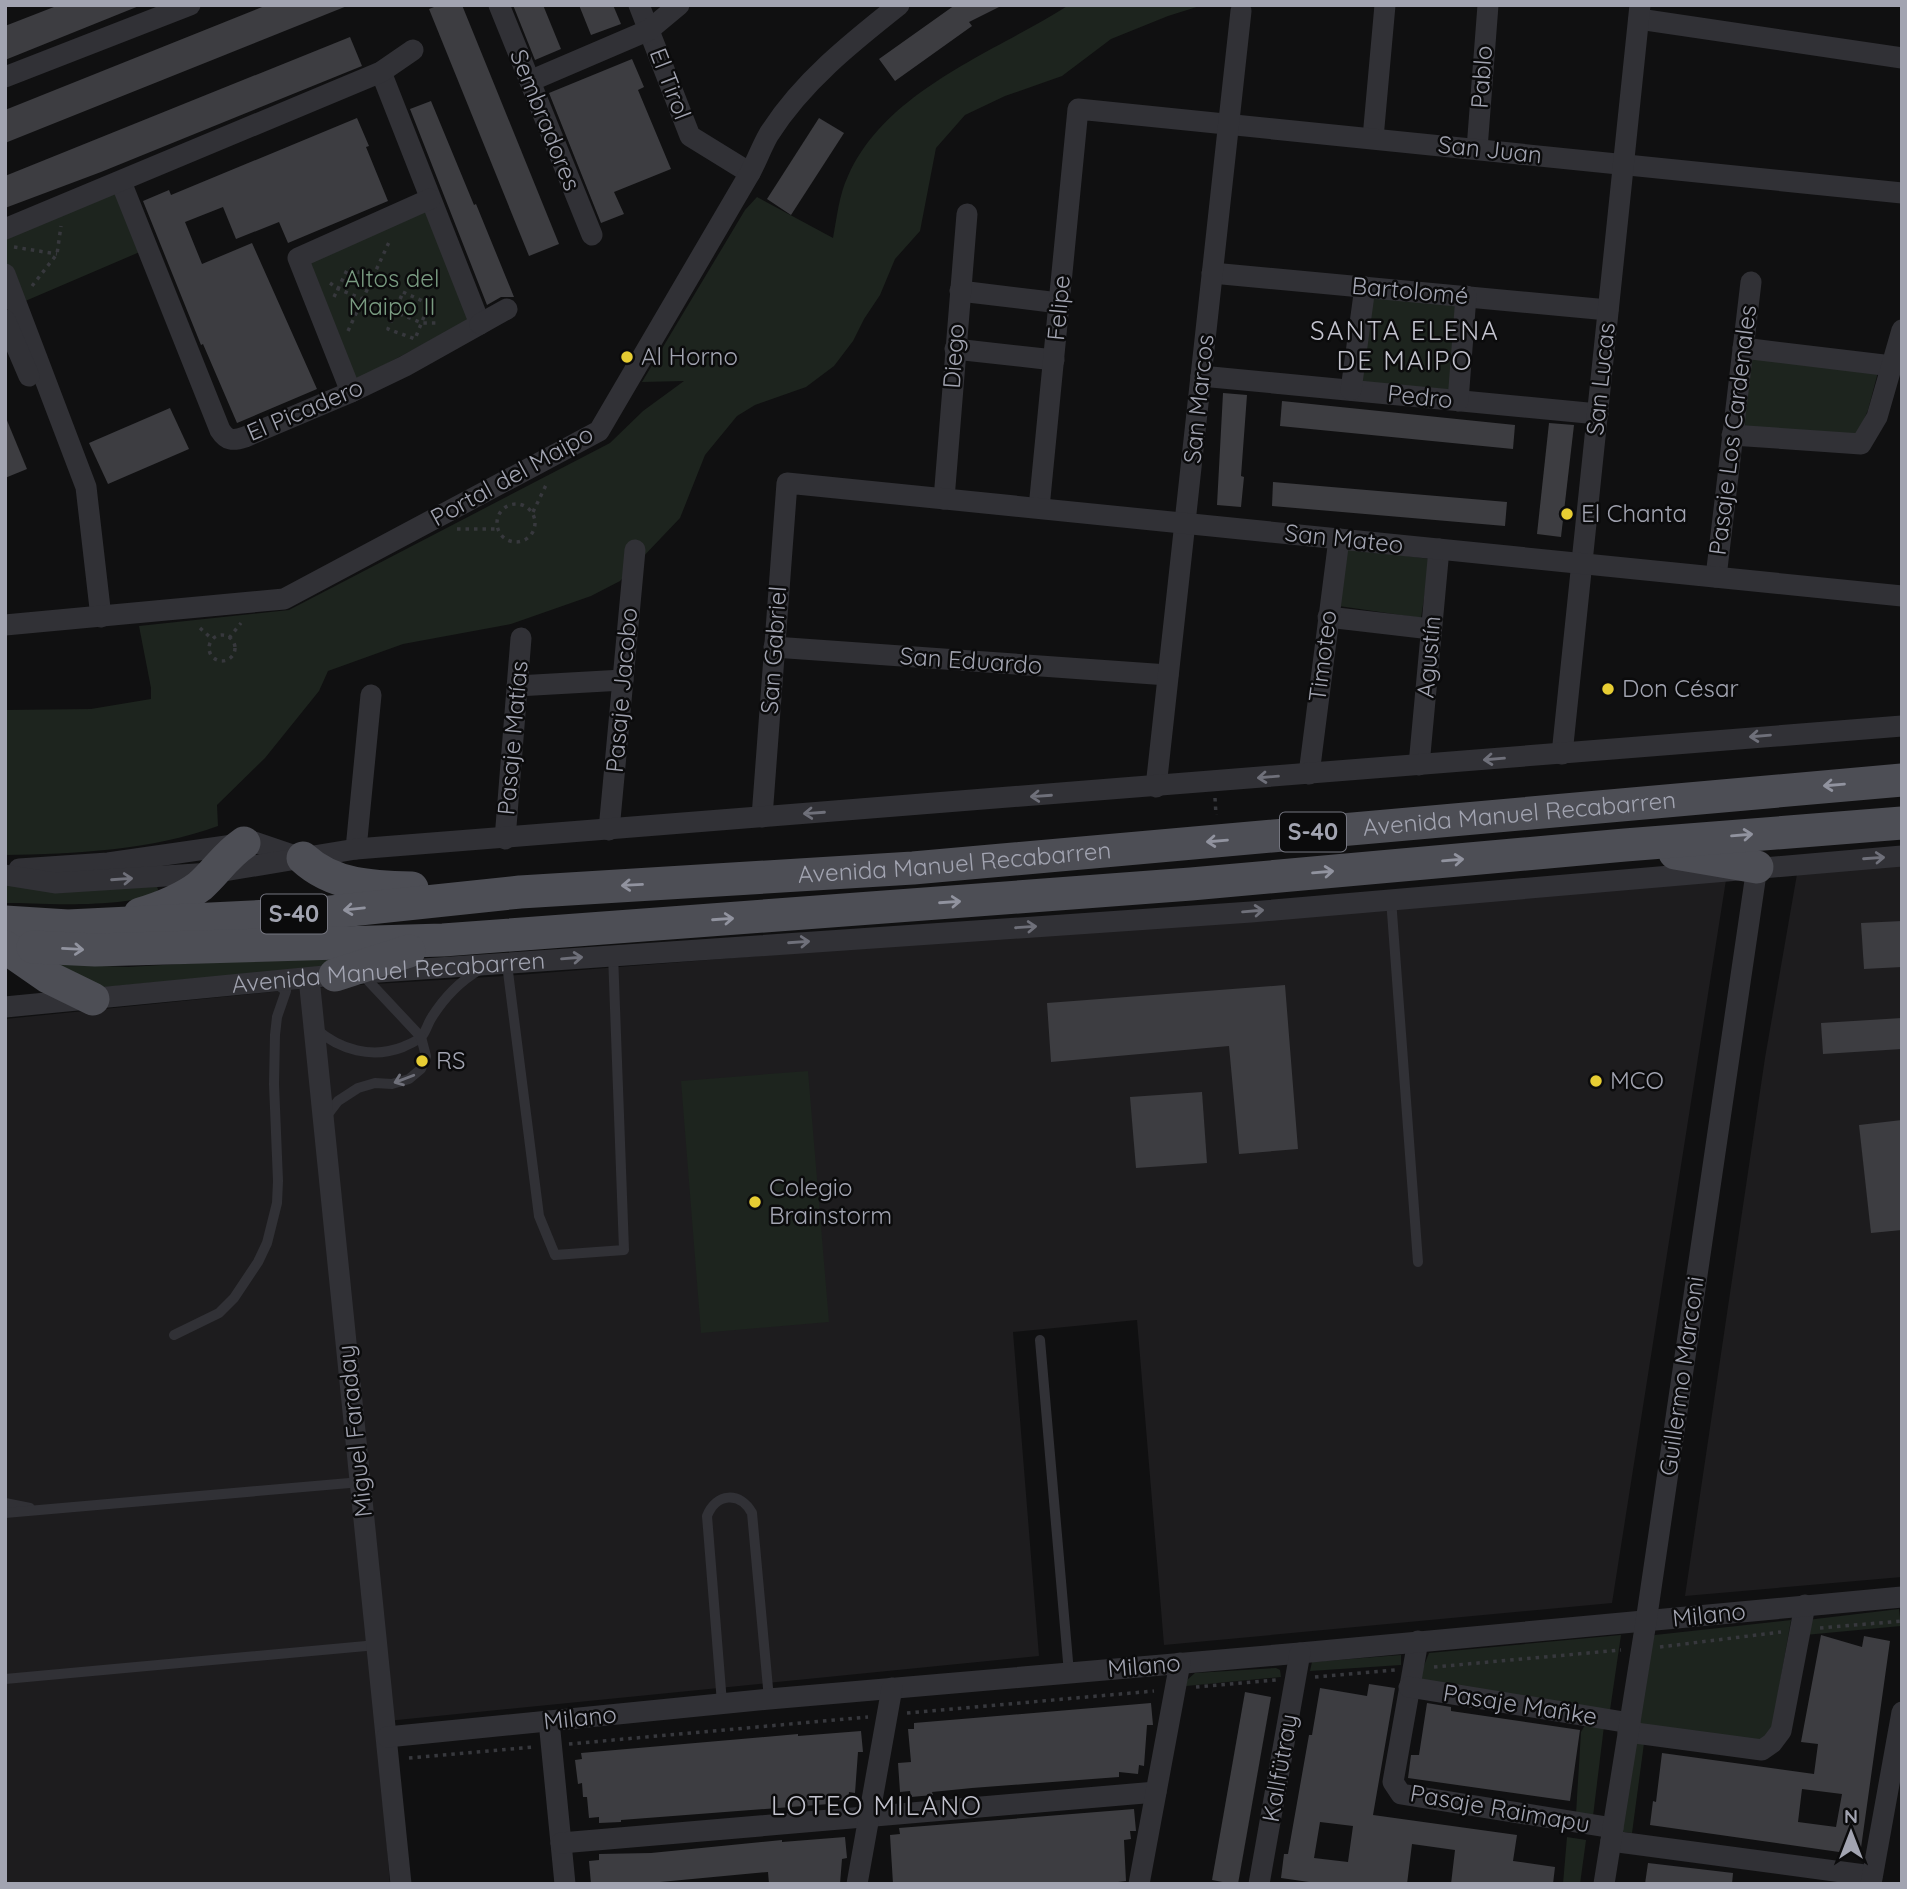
<svg xmlns="http://www.w3.org/2000/svg" width="1907" height="1889" viewBox="0 0 1907 1889" font-family="Quicksand,sans-serif">
	<rect width="100%" height="100%" fill="#101011"/>
	<!-- built -->
	<g fill="#1d1c1e">
		<path d="M1902 865V1577L1685 1596 1765 1058 1797 874Z"/>
		<path d="M1726 880 1612 1603 1164 1645 1137 1320 1013 1332 1039 1656 377 1722 390 1884H5V1019L310 988 504 976Z"/>
	</g>
	<!-- green -->
	<g fill="#1d241e">
		<path d="M1069 5H1203L1168 16 1111 39 1062 76 1005 96 965 115 936 148 920 231 895 259 880 295 864 319 853 341 834 366 806 387 755 405 737 416 705 455 680 518 620 581 591 596 511 624 403 644 328 671 319 691 265 758 217 805 218 826C153 850 74 854 5 855V710L91 709 151 699V688L139 626 289 610 610 443 643 411 684 381 642 382 745 210 757 197 833 238C837 217 839 195 848 176 887 89 994 53 1069 5Z"/>
		<path d="M118 189 142 251 23 302 5 259V235Z"/>
		<path d="M425 211 469 320 356 380 309 262Z"/>
		<path d="M1367 289 1463 300 1457 399 1354 389Z"/>
		<path d="M1749 356 1878 372 1868 410 1856 438 1741 428Z"/>
		<path d="M1347 548 1430 559 1421 618 1339 606Z"/>
		<path d="M5 884 157 886 158 890C134 910 38 903 5 903Z"/>
		<path d="M385 952 311 968 95 988 52 964 128 967Z"/>
		<path d="M808 1071 829 1322 701 1333 681 1081Z"/>
		<path d="M1899 1609 1901 1626 1805 1635 1807 1620Z"/>
		<path d="M1791 1620 1771 1734 1759 1741 1639 1725 1648 1640 1655 1635Z"/>
		<path d="M1621 1635 1610 1710 1418 1681 1429 1653Z"/>
		<path d="M1401 1655V1665L1310 1671 1312 1662Z"/>
		<path d="M1276 1668 1280 1670 1281 1677 1186 1686 1187 1680 1195 1673Z"/>
		<path d="M1586 1723 1604 1726 1593 1816 1576 1814 1581 1732Z"/>
		<path d="M1625 1740 1644 1743 1632 1833 1616 1831Z"/>
		<path d="M1567 1837 1586 1840 1580 1884H1563Z"/>
	</g>
	<!-- building -->
	<g fill="#3d3d41" fill-rule="evenodd">
		<path d="M59 5H139V6L5 60V26Z"/>
		<path d="M267 5 347 6 5 143V110Z"/>
		<path d="M439 5H462L559 244 529 256 429 9Z"/>
		<path d="M513 5H543L561 49 535 60Z"/>
		<path d="M579 5H613L621 24 591 35Z"/>
		<path d="M955 5H1003L969 22 972 26 895 81 879 59Z"/>
		<path d="M350 37 362 66 101 172 5 208V176Z"/>
		<path d="M632 59 644 87 638 90 671 169 614 192 624 214 601 223 549 93Z"/>
		<path d="M431 101 474 205 476 204 514 297H501L487 305 410 109Z"/>
		<path d="M357 118 369 146 366 147 388 201 288 243 279 222 236 239 223 207 185 222 202 264 252 243 317 389 237 423 203 344 201 345 143 201 169 190 171 195Z"/>
		<path d="M819 118 844 133 791 215 767 199Z"/>
		<path d="M1223 393 1247 395 1241 476 1244 477 1241 507 1217 505Z"/>
		<path d="M1282 401 1515 425 1513 449 1280 426Z"/>
		<path d="M170 408 189 449 108 484 89 443Z"/>
		<path d="M6 418 27 469 5 478V419Z"/>
		<path d="M1549 423 1574 425 1561 537 1537 534Z"/>
		<path d="M1273 482 1507 502 1505 526 1272 506Z"/>
		<path d="M1902 921V967L1864 969 1861 923Z"/>
		<path d="M1285 985 1298 1149 1239 1154 1229 1046 1051 1062 1047 1003Z"/>
		<path d="M1902 1018V1049L1823 1054 1821 1023Z"/>
		<path d="M1202 1092 1207 1163 1136 1168 1130 1097Z"/>
		<path d="M1902 1120V1230L1871 1233 1859 1125Z"/>
		<path d="M1821 1635 1862 1647 1864 1636 1890 1641 1860 1855 1650 1825 1653 1801 1656 1802 1662 1753 1814 1774 1818 1744 1801 1742ZM1802 1789 1842 1794 1836 1827 1798 1822Z"/>
		<path d="M1369 1684 1395 1688 1373 1815 1517 1835 1513 1861 1555 1867 1553 1884H1451L1455 1850 1412 1844 1407 1884H1323L1281 1878 1284 1854H1288L1309 1735H1312L1320 1688 1367 1696ZM1320 1822 1353 1826 1348 1862 1314 1858Z"/>
		<path d="M1245 1692 1271 1697 1238 1884H1233L1212 1880Z"/>
		<path d="M1151 1703 1153 1725H1147L1144 1766 1139 1765 1138 1774 1119 1772V1777L972 1788 932 1792 933 1795 911 1797 910 1791 900 1792 898 1763 911 1762 908 1729H914V1723Z"/>
		<path d="M1427 1703 1451 1707V1711L1580 1730 1570 1801 1408 1778 1411 1755H1419Z"/>
		<path d="M861 1731 863 1752H858L855 1793 849 1792 848 1801 829 1799V1804L621 1820V1822L599 1823V1817L589 1818 587 1797H583L582 1783 578 1784 575 1760 582 1759 581 1753 798 1734V1736Z"/>
		<path d="M1134 1809 1136 1831H1130L1131 1839 1124 1840 1126 1881 1102 1884H918V1882L893 1884 890 1835 900 1834 899 1828Z"/>
		<path d="M845 1837 847 1858 842 1859 840 1884H769L768 1872 639 1884H591L589 1861 599 1860V1854L651 1853 782 1840V1842Z"/>
		<path d="M1648 1863 1733 1873 1732 1884H1645Z"/>
	</g>
	<g fill="none" stroke-linecap="round" stroke-linejoin="round">
		<!-- path -->
		<g stroke="#37383d" stroke-width="3.5" stroke-dasharray="3.5 5" stroke-linecap="butt">
			<path d="M14 247 57 254"/>
			<path d="M330 283 338 289 422 323H439"/>
			<path d="M32 286 57 254 61 226"/>
			<path d="M403 292 429 304 415 339 388 329Z"/>
			<path d="M334 297 348 268 371 277"/>
			<path d="M348 331 390 240"/>
			<circle cx="516" cy="523" r="19"/>
			<path d="M533 512 547 483"/>
			<path d="M457 529H497"/>
			<path d="M200 628 212 639"/>
			<circle cx="222" cy="648" r="13"/>
			<path d="M229 638 241 623"/>
			<path d="M1215 798 1216 815"/>
			<path d="M1820 1628 1902 1621"/>
			<path d="M1660 1647 1781 1632"/>
			<path d="M1434 1667 1621 1650"/>
			<path d="M1315 1677 1395 1670"/>
			<path d="M1196 1687 1276 1680"/>
			<path d="M907 1713 1154 1691"/>
			<path d="M569 1744 868 1717"/>
			<path d="M409 1758 534 1747"/>
		</g>
		<!-- lane -->
		<g stroke="#313136" stroke-width="10">
			<path d="M1391 899 1418 1262"/>
			<path d="M507 964 539 1216 555 1255 624 1250 613 954"/>
			<path d="M316 1029C340 1050 372 1059 403 1047 409 1044 418 1041 422 1036 426 1031 428 1023 432 1017 444 998 459 982 479 970"/>
			<path d="M325 1118 338 1101 358 1088 375 1083 392 1084 409 1079 421 1069 426 1056 421 1037 361 973"/>
			<path d="M174 1335 219 1313 234 1298 258 1262 267 1243 277 1203 278 1181 274 1084 275 1035 277 1017 286 991 275 983"/>
			<path d="M1040 1340 1069 1673"/>
			<path d="M5 1503 30 1508"/>
			<path d="M5 1513 361 1482"/>
			<path d="M5 1679 377 1645"/>
			<path d="M722 1703 707 1516C716 1493 740 1491 752 1513L769 1699"/>
		</g>
		<!-- street -->
		<g stroke="#313136" stroke-width="21">
			<path d="M499 5 592 235"/>
			<path d="M639 5 690 136 750 173"/>
			<path d="M1639 19 1902 58"/>
			<path d="M5 77 190 5"/>
			<path d="M530 81 649 30 679 5"/>
			<path d="M1373 138 1385 5"/>
			<path d="M1477 149 1488 5"/>
			<path d="M121 182 220 430C227 441 233 441 245 437L351 392 405 366 480 324 381 72"/>
			<path d="M5 229 381 72 413 50"/>
			<path d="M1212 273 1608 310"/>
			<path d="M5 274 86 487 101 617"/>
			<path d="M960 291 1059 303"/>
			<path d="M5 320 29 376"/>
			<path d="M480 324 507 309"/>
			<path d="M1743 348 1892 366"/>
			<path d="M955 349 1054 360"/>
			<path d="M1201 376 1598 414"/>
			<path d="M1351 390 1365 287"/>
			<path d="M351 392 298 258 430 199"/>
			<path d="M1458 401 1466 296"/>
			<path d="M1732 435 1861 444 1877 417 1902 330"/>
			<path d="M944 499 967 214"/>
			<path d="M1039 508 1078 109 1902 193"/>
			<path d="M1716 577 1751 282"/>
			<path d="M1328 617 1431 629"/>
			<path d="M5 625 284 599 599 431 750 173C757 160 762 146 769 134 802 82 851 43 899 5"/>
			<path d="M774 647 1168 675"/>
			<path d="M517 686 623 680"/>
			<path d="M1562 754 1640 5"/>
			<path d="M1419 765 1439 549"/>
			<path d="M1309 774 1339 539"/>
			<path d="M1156 787 1241 11"/>
			<path d="M762 817 787 483 1902 596"/>
			<path d="M609 830 635 550"/>
			<path d="M505 839 521 638"/>
			<path d="M356 849 371 695"/>
			<path d="M19 869 108 863 254 842 301 858"/>
			<path d="M5 875 55 883 212 873 356 849 1902 726"/>
			<path d="M309 978 401 1884"/>
			<path id="s1" d="M5 1007 335 975 1251 912 1902 856"/>
			<path d="M1418 1641 1393 1782 1401 1794 1613 1828"/>
			<path d="M1409 1687 1630 1723"/>
			<path d="M549 1721 565 1884"/>
			<path d="M1628 1732 1762 1750 1772 1743 1781 1731 1805 1605"/>
			<path d="M387 1737 769 1699 1300 1653 1902 1597"/>
			<path d="M1611 1841 1872 1876"/>
			<path d="M561 1843 1156 1792"/>
			<path d="M857 1884 892 1688"/>
			<path d="M1139 1884 1180 1663"/>
			<path d="M1259 1884 1300 1653"/>
			<path d="M1604 1884 1646 1622 1757 867"/>
			<path d="M1871 1884 1902 1712"/>
		</g>
		<!-- primary -->
		<g stroke="#4d4e55" stroke-width="33">
			<path d="M1675 853 1757 867"/>
			<path d="M303 858C333 886 373 887 412 888"/>
			<path d="M140 914C160 908 183 899 200 886 216 872 225 856 244 843"/>
			<path id="s2" d="M5 922 68 926 312 914 520 892 913 868 1902 780"/>
			<path d="M5 947 48 977 93 999"/>
			<path d="M33 947 95 950 443 940 1191 884 1625 845 1902 823"/>
			<path d="M335 975 409 951"/>
		</g>
	</g>
	<!-- one-way arrows -->
	<defs><path id="oneway-shaft" d="M-6 0H5M1.5-3L5.5 0L1.5 3" fill="none" stroke-width="1.6" stroke-linecap="round" stroke-linejoin="round" transform="scale(1.75)"/></defs>
	<g stroke="#6f707a">
		<use href="#oneway-shaft" transform="translate(1760 736) rotate(175)"/>
		<use href="#oneway-shaft" transform="translate(1494 759) rotate(175)"/>
		<use href="#oneway-shaft" transform="translate(1268 777) rotate(175)"/>
		<use href="#oneway-shaft" transform="translate(1041 796) rotate(176)"/>
		<use href="#oneway-shaft" transform="translate(814 813) rotate(176)"/>
		<use href="#oneway-shaft" transform="translate(1874 858) rotate(-4)"/>
		<use href="#oneway-shaft" transform="translate(122 879) rotate(-4)"/>
		<use href="#oneway-shaft" transform="translate(1253 911) rotate(-5)"/>
		<use href="#oneway-shaft" transform="translate(1026 927) rotate(-4)"/>
		<use href="#oneway-shaft" transform="translate(799 942) rotate(-4)"/>
		<use href="#oneway-shaft" transform="translate(572 958) rotate(-5)"/>
		<use href="#oneway-shaft" transform="translate(404 1079) rotate(159)"/>
	</g>
	<g stroke="#91939f">
		<use href="#oneway-shaft" transform="translate(1834 785) rotate(175)"/>
		<use href="#oneway-shaft" transform="translate(1742 835) rotate(-5)"/>
		<use href="#oneway-shaft" transform="translate(1217 841) rotate(175)"/>
		<use href="#oneway-shaft" transform="translate(1453 860) rotate(-5)"/>
		<use href="#oneway-shaft" transform="translate(1323 872) rotate(-5)"/>
		<use href="#oneway-shaft" transform="translate(632 885) rotate(177)"/>
		<use href="#oneway-shaft" transform="translate(950 902) rotate(-4)"/>
		<use href="#oneway-shaft" transform="translate(354 909) rotate(174)"/>
		<use href="#oneway-shaft" transform="translate(723 919) rotate(-4)"/>
		<use href="#oneway-shaft" transform="translate(73 949) rotate(3)"/>
	</g>
	<!-- markers -->
	<g fill="#e7cd33" stroke="#0b0b0c" stroke-width="2.5">
		<circle cx="627" cy="357" r="7"/>
		<circle cx="1567" cy="514" r="7"/>
		<circle cx="1608" cy="689" r="7"/>
		<circle cx="422" cy="1061" r="7"/>
		<circle cx="1596" cy="1081" r="7"/>
		<circle cx="755" cy="1202" r="7"/>
	</g>
	<g text-anchor="middle" stroke-width="5" stroke-linejoin="round" paint-order="stroke">
		<!-- shield labels -->
		<g fill="#0b0b0c" stroke="#757680" stroke-width="2">
			<rect x="1280" y="812.5" width="66" height="39" rx="5"/>
			<rect x="261" y="894.5" width="66" height="39" rx="5"/>
		</g>
		<g font-size="23" font-weight="bold" fill="#a2a4b1">
			<text x="1313" y="840">S-40</text>
			<text x="294" y="922">S-40</text>
		</g>
		<!-- street labels -->
		<g font-size="24" fill="#a2a4b1" stroke="#0b0b0c">
			<text transform="translate(1482 77) rotate(-86)" y="8">Pablo</text>
			<text transform="translate(670 84) rotate(69)" y="8">El Tirol</text>
			<text transform="translate(545 120) rotate(68)" y="8">Sembradores</text>
			<text transform="translate(1490 150) rotate(6)" y="8">San Juan</text>
			<text transform="translate(1410 291) rotate(5)" y="8">Bartolomé</text>
			<text transform="translate(1059 308) rotate(-85)" y="8">Felipe</text>
			<text transform="translate(954 356) rotate(-86)" y="8">Diego</text>
			<text transform="translate(1601 379) rotate(-84)" y="8">San Lucas</text>
			<text transform="translate(1420 397) rotate(6)" y="8">Pedro</text>
			<text transform="translate(1199 399) rotate(-84)" y="8">San Marcos</text>
			<text transform="translate(305 410) rotate(-23)" y="8">El Picadero</text>
			<text transform="translate(1733 430) rotate(-83)" y="8">Pasaje Los Cardenales</text>
			<text transform="translate(512 476) rotate(-29)" y="8">Portal del Maipo</text>
			<text transform="translate(1344 539) rotate(6)" y="8">San Mateo</text>
			<text transform="translate(774 650) rotate(-86)" y="8">San Gabriel</text>
			<text transform="translate(1323 656) rotate(-83)" y="8">Timoteo</text>
			<text transform="translate(1429 657) rotate(-85)" y="8">Agustín</text>
			<text transform="translate(971 661) rotate(4)" y="8">San Eduardo</text>
			<text transform="translate(622 690) rotate(-85)" y="8">Pasaje Jacobo</text>
			<text transform="translate(513 738) rotate(-85)" y="8">Pasaje Matías</text>
			<text dy="8" stroke="none"><textPath href="#s2" startOffset="1519">Avenida Manuel Recabarren</textPath></text>
			<text dy="8" stroke="none"><textPath href="#s2" startOffset="952">Avenida Manuel Recabarren</textPath></text>
			<text dy="8" stroke="none"><textPath href="#s1" startOffset="385">Avenida Manuel Recabarren</textPath></text>
			<text transform="translate(1682 1376) rotate(-82)" y="8">Guillermo Marconi</text>
			<text transform="translate(355 1431) rotate(-96)" y="8">Miguel Faraday</text>
			<text transform="translate(1709 1615) rotate(-6)" y="8">Milano</text>
			<text transform="translate(1144 1666) rotate(-5)" y="8">Milano</text>
			<text transform="translate(1520 1705) rotate(9)" y="8">Pasaje Mañke</text>
			<text transform="translate(580 1718) rotate(-6)" y="8">Milano</text>
			<text transform="translate(1280 1768) rotate(-80)" y="8">Kallfütray</text>
			<text transform="translate(1500 1809) rotate(10)" y="8">Pasaje Raimapu</text>
		</g>
		<!-- park labels -->
		<g font-size="24" fill="#7a9c82" stroke="#0b0b0c">
			<text x="392" y="287">Altos del<tspan x="392" dy="28">Maipo II</tspan></text>
		</g>
		<!-- poi labels -->
		<g font-size="24" fill="#a2a4b1" stroke="#0b0b0c" text-anchor="start">
			<text x="641" y="365">Al Horno</text>
			<text x="1581" y="522">El Chanta</text>
			<text x="1622" y="697">Don César</text>
			<text x="436" y="1069">RS</text>
			<text x="1610" y="1089">MCO</text>
			<text x="769" y="1196">Colegio<tspan x="769" dy="28">Brainstorm</tspan></text>
		</g>
		<!-- neighbourhood labels -->
		<g font-size="26" letter-spacing="2" fill="#c3c3ce" stroke="#0b0b0c">
			<text x="1405" y="340">SANTA ELENA<tspan x="1405" dy="30">DE MAIPO</tspan></text>
			<text x="877" y="1815">LOTEO MILANO</text>
		</g>
	</g>
	<!-- border -->
	<rect width="1907" height="1889" fill="none" stroke="#a2a4b1" stroke-width="14"/>
	<!-- north arrow -->
	<g transform="translate(1851 1833)" stroke="#0b0b0c" stroke-width="5" paint-order="stroke">
	<path d="M0-5L12 26L0 18L-12 26Z" fill="#a2a4b1"/>
	<text y="-10" font-size="19" font-weight="bold" text-anchor="middle" fill="#a2a4b1">N</text>
	</g>
</svg>
